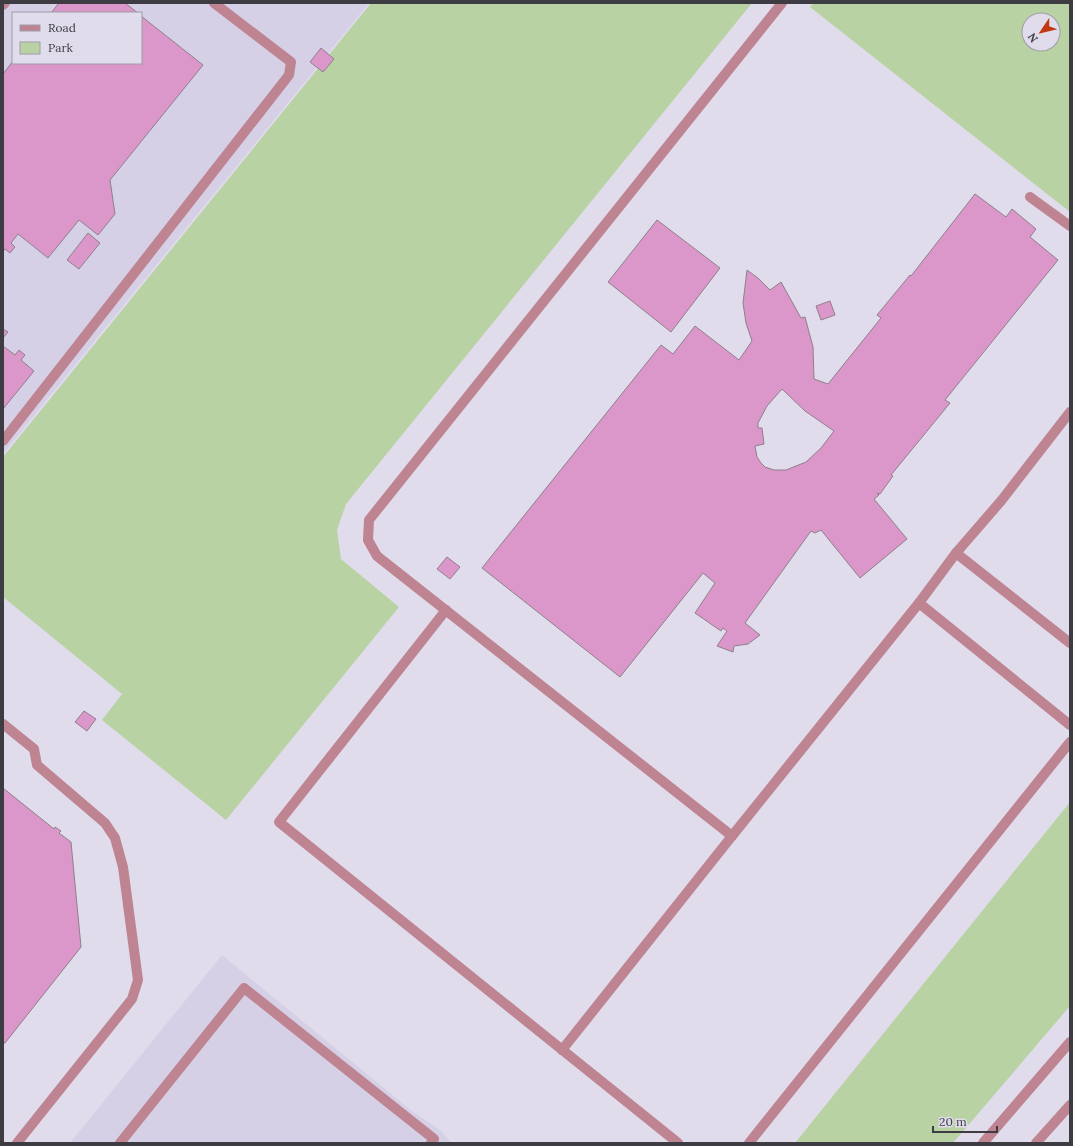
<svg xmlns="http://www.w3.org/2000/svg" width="1073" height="1146" viewBox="0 0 1073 1146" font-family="Lora,serif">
	<rect width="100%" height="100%" fill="#e0dcec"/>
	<!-- built -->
	<g fill="#d6d0e7" fill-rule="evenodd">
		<path d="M3 3H369L3 454ZM13 13H141V63H13Z"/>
		<path d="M222 955 412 1111 440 1130 452 1143H70Z"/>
	</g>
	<!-- green -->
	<g fill="#b9d2a4" fill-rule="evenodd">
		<path d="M371 3H752L346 504 337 530 341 559 399 607 226 820 102 720 122 694 3 597V457Z"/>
		<path d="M813 3H1070V212L810 7ZM1029 20H1053V44H1029Z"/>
		<path d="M1070 802V1006L953 1143H795Z"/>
	</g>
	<!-- building -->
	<g fill="#db97c9" stroke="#8e808a" fill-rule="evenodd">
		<path d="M59 3H125L138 13H51Z"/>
		<path d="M141 16 203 65 110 180 115 214 98 235 79 220 48 258 18 234 11 243 15 247 10 253 5 249 3 252V74L13 61V63H141Z"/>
		<path d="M321 48 334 59 323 72 310 62Z"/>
		<path d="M975 194 1006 217 1012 209 1036 229 1030 237 1058 260 945 400 950 403 891 475 893 476 880 494 877 493 879 495 874 499 907 539 860 578 821 530 815 533 811 531 745 623 760 635 748 644 734 646 733 652 717 646 727 631 723 628 721 631 695 613 715 583 703 573 620 677 482 568 661 345 673 354 695 326 739 360 752 341 746 323 743 303 747 270 758 278 770 290 781 282 801 318 805 317 813 347 814 379 828 384 881 318 877 315 910 275 911 276ZM782 389 805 411 834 431 821 448 806 462 786 470H774L765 467 761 463 757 457 755 446 764 444 762 428H758V423L767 406Z"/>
		<path d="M657 220 720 268 671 332 608 282Z"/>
		<path d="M88 233 100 243 79 269 67 260Z"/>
		<path d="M830 301 835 315 821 320 816 306Z"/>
		<path d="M3 329 8 332 3 338Z"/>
		<path d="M3 346 15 355 19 350 25 355 21 360 34 371 3 409Z"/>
		<path d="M447 557 460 567 450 579 437 569Z"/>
		<path d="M84 711 96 719 87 731 75 722Z"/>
		<path d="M3 788 54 829 55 827 61 831 59 833 71 842 81 947 5 1043H3Z"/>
	</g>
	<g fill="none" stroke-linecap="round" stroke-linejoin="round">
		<!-- minor -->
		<g stroke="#be8492" stroke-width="10">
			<path d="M782 3 369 520 368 540 377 556 732 836 919 603 956 553 1001 501 1070 412"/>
			<path d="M3 5 5 3"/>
			<path d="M1030 197 1070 226"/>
			<path d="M3 441 289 75 291 62 214 3"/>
			<path d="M956 553 1070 643"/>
			<path d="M919 603 1070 725"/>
			<path d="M446 610 279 822 678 1143"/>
			<path d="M3 724 34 749 37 765 105 823 115 838 123 867 138 980 132 999 17 1143"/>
			<path d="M562 1050 732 836"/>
			<path d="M120 1143 244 988 434 1139 431 1143"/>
			<path d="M749 1143 1070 742"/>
			<path d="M983 1143 1070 1042"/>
			<path d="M1036 1143 1070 1105"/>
		</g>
	</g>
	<!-- border -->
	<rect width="1073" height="1146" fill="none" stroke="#3d3c42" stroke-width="8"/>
	<!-- legend -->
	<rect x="12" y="12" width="130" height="52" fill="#e0dcec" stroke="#9f9ca8"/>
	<rect x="20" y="25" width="20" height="6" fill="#be8492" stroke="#9f9ca8"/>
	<text x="48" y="32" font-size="12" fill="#3d3c42">Road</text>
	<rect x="20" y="42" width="20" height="12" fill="#b9d2a4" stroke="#9f9ca8"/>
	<text x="48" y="52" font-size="12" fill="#3d3c42">Park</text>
	<!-- north arrow -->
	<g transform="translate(1041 32) rotate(235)"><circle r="19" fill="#e0dcec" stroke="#9f9ca8"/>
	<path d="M0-3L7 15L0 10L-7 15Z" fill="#c13811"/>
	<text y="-6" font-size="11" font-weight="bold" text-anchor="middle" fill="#3d3c42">N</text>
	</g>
	<!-- scale -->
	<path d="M933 1126v6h64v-6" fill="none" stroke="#3d3c42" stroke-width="2"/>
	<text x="939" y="1126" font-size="12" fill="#3d3c42" stroke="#e0dcec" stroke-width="3" paint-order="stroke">20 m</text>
</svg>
